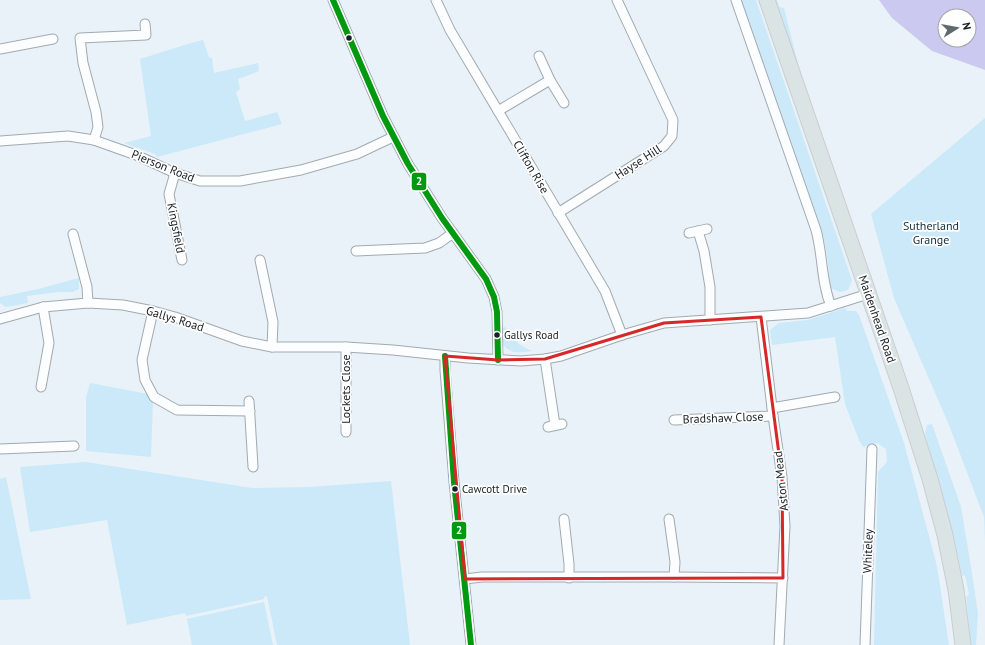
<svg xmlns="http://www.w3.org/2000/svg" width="985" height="645" viewBox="0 0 985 645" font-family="'PT Sans',sans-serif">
	<rect width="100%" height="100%" fill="#e8f2f8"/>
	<!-- green -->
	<g fill="#cbe9f9">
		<path d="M741 0H756L852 280 848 290 840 292 830 288 828 262 824 238Z"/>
		<path d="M775 0H777L779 7 784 8 801 76Z"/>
		<path d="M203 40 209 57 212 58 214 73 258 63 259 71 238 79 240 89 236 92 245 121 277 112 282 124 157 157 155 154 124 143 151 136 140 59 191 43Z"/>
		<path d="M985 118V540L984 517 949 425 894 298 871 214Z"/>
		<path d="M79 278V289L73 292H58L27 296 28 303 6 307 0 303V297L38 289Z"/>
		<path d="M845 308 847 311H856L859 315 904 443 937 566 949 645H874L878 472 887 462 886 449 877 443 863 447 859 440 845 404 835 337 772 345 770 330 779 323 808 320Z"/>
		<path d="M505 327C511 339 521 347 533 351 519 352 513 355 503 345L502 328Z"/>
		<path d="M90 383 148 394 153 400 151 457 86 451V397Z"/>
		<path d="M932 424 961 507 971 567 978 614 976 645H971L966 597 969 594 965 575 962 576 955 542 925 434 927 425Z"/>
		<path d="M86 462 252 488 310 487 391 481 410 645H277L267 596 264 597V599L186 616 185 613 127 625 107 520 30 532 20 467Z"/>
		<path d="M6 477 31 599 0 600V479Z"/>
		<path d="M264 602 273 645H192L187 619Z"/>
	</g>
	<!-- water -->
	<path fill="#ccc9f1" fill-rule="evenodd" d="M879 0H985V70L932 51 892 18ZM945 16H969V40H945Z"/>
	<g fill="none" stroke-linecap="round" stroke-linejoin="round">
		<defs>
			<g id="street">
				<path d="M333 0 383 116 408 164 442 218 486 279 494 297 497 312 498 360"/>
				<path d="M436 0 450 30 605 291 622 335"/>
				<path d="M736 0 816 230C823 255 821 282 831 306"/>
				<path d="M0 49 53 39"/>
				<path d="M539 56 550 80 564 103"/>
				<path d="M498 111 550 80"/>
				<path d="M94 140 98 127 96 112 83 63 80 38 146 35 145 24"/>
				<path d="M0 141 68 136 94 140 136 155 175 173 200 181H240L301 170 357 154 393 137"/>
				<path d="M175 173 169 194 182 260"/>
				<path d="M558 213 664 146 672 136 673 120 617 0"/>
				<path d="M698 231 704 251 710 287V320"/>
				<path d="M689 233 707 229"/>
				<path d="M73 234 87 287 88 303"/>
				<path d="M356 251 425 248 439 243 453 233"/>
				<path d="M260 260 273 322 272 347"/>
				<path d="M153 311 142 360 145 380 154 397 177 410 250 411"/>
				<path d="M761 317 773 416 782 477 785 526 779 645"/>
				<path d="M0 319 43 307 88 303 123 305 153 311 175 317 242 341 272 347H346L393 350 468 358 521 361 545 359 561 356 622 335 664 323 808 313 868 294"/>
				<path d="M346 347V432"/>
				<path d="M445 356V370L454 482 471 645"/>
				<path d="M545 359 555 425"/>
				<path d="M41 387 49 343 43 307"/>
				<path d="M249 401 253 467"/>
				<path d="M772 408 835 397"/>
				<path d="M674 420 773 416"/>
				<path d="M548 427 562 424"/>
				<path d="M0 449 74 446"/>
				<path d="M564 519 569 564V578"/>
				<path d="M669 519 675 562 674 577"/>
				<path d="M465 579 482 577H674L783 578"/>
				<path d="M865 645 872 449"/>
			</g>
			<path id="primary" d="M767 0 901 388 930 479 945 535 956 590 963 645"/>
		</defs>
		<!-- street casing -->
		<use href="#street" stroke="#a2aaaf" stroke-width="11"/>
		<!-- primary casing -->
		<use href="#primary" stroke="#c9ced1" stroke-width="17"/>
		<!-- street -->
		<use href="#street" stroke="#fcfdfe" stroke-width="9"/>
		<!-- primary -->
		<use href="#primary" stroke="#dae4e4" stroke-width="15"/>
		<defs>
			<g id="bus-1">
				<path d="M333 0 383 116 408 164 442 218 486 279 494 297 497 312 498 360"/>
				<path d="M445 356 454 482 471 645"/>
			</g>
		</defs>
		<!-- bus-1 casing -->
		<use href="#bus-1" stroke="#fefefe" stroke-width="9"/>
		<!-- bus-1 -->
		<use href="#bus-1" stroke="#00990f" stroke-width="6"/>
	</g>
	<!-- marked area -->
	<path fill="none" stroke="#d62828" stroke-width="3" stroke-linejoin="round" d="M761 317 782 477 783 578 465 579 445 356 498 360 545 359 664 323Z"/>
	<!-- markers -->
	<g fill="#172024" stroke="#fefefe" stroke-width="1.5">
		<circle cx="349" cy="38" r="3.5"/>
		<circle cx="497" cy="335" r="3.5"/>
		<circle cx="455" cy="489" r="3.5"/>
	</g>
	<g text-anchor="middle" stroke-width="3.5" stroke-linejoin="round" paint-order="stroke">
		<!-- bus labels -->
		<g font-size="11" fill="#172024" stroke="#fefefe" text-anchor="start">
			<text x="504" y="339">Gallys Road</text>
			<text x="462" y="493">Cawcott Drive</text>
		</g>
		<!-- street labels -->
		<g font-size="12" fill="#172024" stroke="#fefefe">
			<text transform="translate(638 162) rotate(-33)" y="4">Hayse Hill</text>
			<text transform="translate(163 166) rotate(22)" y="4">Pierson Road</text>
			<text transform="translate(531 167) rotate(60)" y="4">Clifton Rise</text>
			<text transform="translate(176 228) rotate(79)" y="4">Kingsfield</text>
			<text transform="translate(175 319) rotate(17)" y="4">Gallys Road</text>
			<text transform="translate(877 319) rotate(71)" y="4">Maidenhead Road</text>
			<text transform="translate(346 389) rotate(-90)" y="4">Lockets Close</text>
			<text transform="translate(723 418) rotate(-2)" y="4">Bradshaw Close</text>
			<text transform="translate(781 481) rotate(-96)" y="4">Aston Mead</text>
			<text transform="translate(868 551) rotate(-88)" y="4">Whiteley</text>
		</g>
		<!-- park labels -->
		<g font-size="12" fill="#122f3d" stroke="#fefefe">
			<text x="931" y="230">Sutherland<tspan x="931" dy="14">Grange</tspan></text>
		</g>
	</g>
	<g stroke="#fefefe" stroke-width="1.5">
		<rect x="411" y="172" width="16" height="19" rx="4" fill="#00990f"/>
		<rect x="451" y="521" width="16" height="19" rx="4" fill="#00990f"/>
	</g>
	<g font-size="11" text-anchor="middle" font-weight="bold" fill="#fff">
		<text x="419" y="185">2</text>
		<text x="459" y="534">2</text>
	</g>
	<!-- north arrow -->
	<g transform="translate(957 28) rotate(79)"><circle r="19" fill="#fefefe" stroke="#a2a5a7"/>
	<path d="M0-3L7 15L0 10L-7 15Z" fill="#606a6e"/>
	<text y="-6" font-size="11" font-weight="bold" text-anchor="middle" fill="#172024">N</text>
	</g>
</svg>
